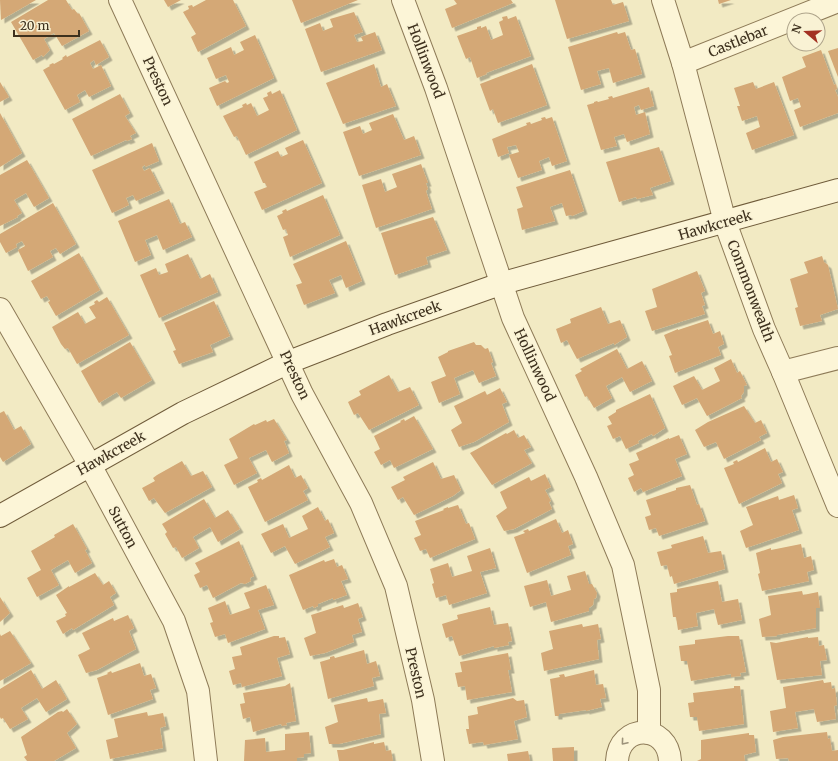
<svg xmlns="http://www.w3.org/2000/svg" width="838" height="761" viewBox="0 0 838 761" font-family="Merriweather,serif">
	<defs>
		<filter id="shadow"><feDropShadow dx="3.5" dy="3.5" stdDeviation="0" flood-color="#0004"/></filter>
	</defs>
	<rect width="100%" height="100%" fill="#f2eac3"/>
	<!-- building -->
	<g fill="#d4a876" filter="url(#shadow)">
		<path d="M0 0H36L1 20Z"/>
		<path d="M48 0H66L72 10 74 9 78 14 79 13 89 31 62 46 54 33 44 39 50 50 43 57 42 55 33 60 11 22Z"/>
		<path d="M164 0H181L168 7Z"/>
		<path d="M206 0H233L246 26 198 52 191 37 196 34 183 12 189 9 188 6 192 5 193 7Z"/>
		<path d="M292 0H358L301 23Z"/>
		<path d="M454 0H511L513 3 452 28 445 9 457 4Z"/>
		<path d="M555 0H611L613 5 623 2 629 21 567 39Z"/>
		<path d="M718 0H731L719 4Z"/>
		<path d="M354 12 363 32 354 35 357 42 363 41 361 37 375 32 382 50 321 72 305 29 320 23 323 31 333 27 330 19Z"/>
		<path d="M507 16 508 19 516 16 531 56 486 73 487 74 477 78 470 57 466 59 457 36 477 29V27L481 26V28L486 26 491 40 503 35 499 22 503 20 502 17Z"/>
		<path d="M617 32 618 34 625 32 631 50 635 49 642 74 613 83 609 68 597 71 601 84 581 90 568 47Z"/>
		<path d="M255 35 274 78 217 106 209 88 225 81 227 83 229 82 226 75 216 79 207 58 231 47 234 55 244 50 240 42Z"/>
		<path d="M100 40 109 57 96 65 94 60 90 63 93 69 101 65 111 86 89 97 85 90 77 95 80 102 65 110 43 70 50 66 49 65 53 63 54 64 63 59 62 58 66 55 67 57Z"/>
		<path d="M838 48V77L828 51Z"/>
		<path d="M821 50 834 85 836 84 837 89 835 90 838 97V113L800 127 794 110 801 107 798 98 790 101 782 77 806 67 802 57Z"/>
		<path d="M374 64 381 87 387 84 396 106 343 124 326 83Z"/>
		<path d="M532 64 547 105 498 123 493 109 490 111 480 84Z"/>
		<path d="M0 82 9 97 0 102Z"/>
		<path d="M753 82 756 89 774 82 794 135 752 150 746 133 760 127 757 116 742 121 737 106H740L734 88Z"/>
		<path d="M649 87 654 106 641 110 639 105 634 107 636 115 645 112 650 134 627 142 624 134 614 137 617 146 601 150 587 105 594 103V102L597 101 598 102 609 99 608 97 612 96 613 98Z"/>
		<path d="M280 90 297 130 246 155 237 136 234 137 223 116 243 107 242 105 246 103 247 105 251 103 257 116 269 110 263 98 268 96 267 93 271 91 272 94Z"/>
		<path d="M120 94 130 113 125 116 136 133 130 136 132 139 127 141 126 140 91 156 72 119Z"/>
		<path d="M0 113 22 153 0 167Z"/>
		<path d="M393 114 404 140 414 136 421 155 359 176 343 132 360 126 363 134 372 130 369 123Z"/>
		<path d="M545 117 546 119 552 117 567 161 552 166 549 157 539 161 542 170 518 178 509 155 519 152 516 145 507 147 509 153 498 157 492 139 527 125 526 123 530 122 531 124 542 120 541 118Z"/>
		<path d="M303 140 322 183 262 210 254 192 267 187 265 183H263L254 162 278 151 281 157 288 154 285 148Z"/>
		<path d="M152 143 159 161 145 167V165L142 167 144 171 150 168 161 190 136 201 133 195 126 198 129 205 112 213 92 170Z"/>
		<path d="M659 147 671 181 650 188 653 195 637 199 636 197 619 202 606 162Z"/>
		<path d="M27 160 49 198 34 207 26 193 14 200 22 213 17 216 18 217 0 226V175Z"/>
		<path d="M421 164 428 183H426L428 189 426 191 432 209 376 228 362 185 381 179 385 192 397 187 392 174Z"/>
		<path d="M570 170 584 211 572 216 571 215 566 216 562 203 550 207 555 221 522 230 517 209 523 207 516 187Z"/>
		<path d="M323 195 340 235 290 257 283 237 288 235 286 229 283 230 277 216 283 213 282 211 286 209 287 211Z"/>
		<path d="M169 199 180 224 185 222 192 237 163 250 157 235 145 240 151 255 135 262 118 221Z"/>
		<path d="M53 203 76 244 60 254 56 248 50 251 53 257 28 271 18 250 25 246 22 241 16 244 17 247 6 253 0 242V234Z"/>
		<path d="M433 217 447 250 426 257 428 264 395 275 381 233Z"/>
		<path d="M346 241 362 281 346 288 341 275 329 280 335 293 304 305 296 285 302 283 293 264Z"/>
		<path d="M79 253 100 290 56 316 48 302 50 301 47 296 41 299 31 281Z"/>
		<path d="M188 254 200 279 210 274 218 292 159 318 140 275 156 268 159 275 168 272 165 264Z"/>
		<path d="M822 256 824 262 828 265 838 309 820 315 822 321 800 326 795 308 798 307 790 279 808 273 804 262Z"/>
		<path d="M697 271 705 291 701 293 705 305 702 306 705 314 652 331 645 311 657 307 652 289Z"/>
		<path d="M107 297 129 335 77 364 68 348 65 349 61 344 52 327 78 312 85 324 96 318 89 307 95 304 94 302 97 300 99 302Z"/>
		<path d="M214 301 230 336 210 345 213 352 179 364 173 351 176 350 164 323Z"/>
		<path d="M601 307 608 324 620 320 627 337 614 345V343L577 359 567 340 561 343 556 329 571 323 570 319Z"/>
		<path d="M708 320 713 334 720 331 724 344 718 347 721 355 675 373 669 356 672 355 664 335 678 329V330Z"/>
		<path d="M130 342 152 380 121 398 117 392 99 403 81 371Z"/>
		<path d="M474 342 476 345H481L485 349 488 348 493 362 491 363 496 376 479 383 473 370 454 378 460 394 439 403 431 382 446 376 438 357 448 352V351Z"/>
		<path d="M617 349 627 369 642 361 652 381 630 392 622 377 606 386 612 398 594 408 587 396 585 397 575 375 582 371 580 369Z"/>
		<path d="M731 359 737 373 740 371 747 385 744 386V392L741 396 742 398 707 416 697 398 682 405 673 386 694 376 702 390 720 381 714 368Z"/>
		<path d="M389 375 398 392 410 387 419 405 369 430 358 413 354 415 348 402 361 395 359 391Z"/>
		<path d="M500 388 507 402 502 404 509 422 474 442 459 447 451 430 462 423 454 406 485 391 487 395Z"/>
		<path d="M650 394 665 428 653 436 652 434 638 441 639 443 626 449 620 436 613 439 607 426 612 424 608 417 616 412V410Z"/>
		<path d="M744 406 755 423 761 420 767 433 759 437 761 440 724 459 716 442 704 447 695 430 708 422Z"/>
		<path d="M4 411 14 430 21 426 31 444 3 462 0 457V413Z"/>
		<path d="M414 416 433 449 394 468 390 460 381 465 374 452 380 449 374 436 401 422 400 421 404 419 405 421Z"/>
		<path d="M274 419 287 440 284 441 289 453 272 462 266 450 249 458 257 473 234 485 224 465 238 458 229 439 254 424 255 425 266 420 267 422Z"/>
		<path d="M514 430 518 438 524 435 531 447 524 450 532 463 492 485 470 453 506 433 507 434Z"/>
		<path d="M679 435 687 454 675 459 682 476 643 492 641 488 634 492 628 478 634 475 629 464 639 460 636 453 669 438V439Z"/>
		<path d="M765 448 771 462 777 459 783 472 778 474 782 483 739 504 724 468 734 464 733 462 737 460 738 462Z"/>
		<path d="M182 461 191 476 203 471 212 487 165 513 154 498 149 501 142 488 155 481 153 478 157 475Z"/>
		<path d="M433 462 441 479 454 475 461 490 453 496 414 515 403 497 398 500 391 487 405 480 403 477Z"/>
		<path d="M289 465 295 478 301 475 308 488 303 491 308 500 265 522 248 487 258 482 257 480 261 478 262 480Z"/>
		<path d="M545 474 551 487 545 490 551 501 549 502 552 509 514 529 504 531 496 516 507 508 500 492 529 477 531 481Z"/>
		<path d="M690 485 697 505 699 504 705 521 659 536 656 528 649 530 645 517 651 515 646 500 676 490V488Z"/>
		<path d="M794 495 798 508 792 510 799 530 746 548 740 531 753 525 746 507 778 496 779 500Z"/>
		<path d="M204 499 215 518 228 510 240 529 218 542 210 527 193 537 199 548 182 558 176 547 173 548 165 534 167 532 162 524Z"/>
		<path d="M458 505 466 524 469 523 475 539 430 558 426 549 420 551 414 538 421 535 415 521 444 510 443 509 448 507V508Z"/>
		<path d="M318 507 325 521 328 519 334 533 325 537 330 547 295 564 285 546 271 553 261 534 283 524 289 538 308 529 302 516Z"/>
		<path d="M556 519 562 533 568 530 573 544 568 546 571 555 527 573 514 537 525 533 523 531 528 529 529 531Z"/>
		<path d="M73 524 87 549 85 550 92 563 75 573 68 560 51 570 59 585 37 597 27 578 41 570 31 551 55 537 54 535Z"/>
		<path d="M703 536 708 553 721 551 725 569 674 584 672 576 670 577 667 565 661 566 657 552 672 548 671 545Z"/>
		<path d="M239 541 254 576 250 578 251 581 245 584 241 583 213 598 207 585 200 588 194 575 200 572 195 563Z"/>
		<path d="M801 544 804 558 811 556 814 570 807 572 809 581 762 591 758 574 760 573 756 553 771 548V550Z"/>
		<path d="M490 548 496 568 480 572 487 593 449 605 446 595 436 598 432 584 434 583 430 569 448 563 452 577 472 571 467 556Z"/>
		<path d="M334 559 337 567 342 565 348 579 341 581 347 595 333 600V598L318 604V606L314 608 313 606 303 610 289 575 324 560 325 562Z"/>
		<path d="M585 571 589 584H592L597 593 596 598 594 599 593 605 589 608V611L551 622 546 602 530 607 524 586 547 580 551 596 571 590 567 576Z"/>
		<path d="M95 573 103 585 109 581 116 593 110 597 114 605 73 630 72 628 63 634 56 621 66 616 65 614 67 613 56 595 69 586V587Z"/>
		<path d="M718 581 722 602 738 599 742 620 718 625 714 609 696 613 698 626 678 630 676 617H673L670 593 677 592V589Z"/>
		<path d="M266 585 274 605 258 610 265 629 228 643 225 634 215 637 210 623 213 622 208 608 225 601 230 615 250 608 244 593Z"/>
		<path d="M802 591 803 595 818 592 820 608H816V628L777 635V636L762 637 759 619 771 615 768 596Z"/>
		<path d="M0 597 10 613 0 622Z"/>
		<path d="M358 603 363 617 358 619 362 632 352 635 354 642 325 653 310 656 304 638 316 633 311 615 343 605 344 608Z"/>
		<path d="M490 607 494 625 508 623 512 641 508 642 509 645 494 648V646L459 656 452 636 446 638 442 624 458 619 457 615Z"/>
		<path d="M128 615 134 628 129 631 136 649 97 670 86 673 78 655 90 649 82 633 113 618 114 621Z"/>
		<path d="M582 624 583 627 598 624 601 639 597 640 599 659 544 671 541 653 553 649 549 631Z"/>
		<path d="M10 631 31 663 0 681V634L1 636Z"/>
		<path d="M274 636H279V638L285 637 290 654 277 658 282 676 242 687 241 683 233 685 229 671 235 669 232 657 242 655 240 647Z"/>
		<path d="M728 636H739L746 672 740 673 741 676 731 677V674L691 681 687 661H681L679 646 695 644V640Z"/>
		<path d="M808 637V638L818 637 819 646 824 645 827 660 820 661 822 675 777 680 770 642 776 643Z"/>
		<path d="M364 650 367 664 376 661 380 676 372 678 374 686 328 699 320 662 330 659V657L334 656 335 658Z"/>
		<path d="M508 653 511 670H508L512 692 467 700 465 686 458 687 455 673 462 672 460 662Z"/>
		<path d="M140 663 144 676 151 674 156 688 150 690 153 699 108 715 97 678 108 674 107 673 111 671 112 673Z"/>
		<path d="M31 670 42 689 56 680 67 699 46 712 37 698 21 708 28 719 10 729 3 718 1 719 0 717V689Z"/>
		<path d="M594 670 596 685 603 684 606 698 600 699 602 707 586 711V710L559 714V716H555L550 679 560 677 559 675 564 674 565 677Z"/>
		<path d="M823 680 824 683 831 682 832 689 835 688 837 705 834 706 836 719 817 722 814 709 795 712 798 728 773 732 770 711 786 708 783 687Z"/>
		<path d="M290 683 296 721 286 723 287 725 282 726 281 724 253 732 250 717 243 719 240 704 245 703 243 693 285 686Z"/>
		<path d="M734 686H740L744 724 699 731 697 717H690L688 703 694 702 693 693 734 688Z"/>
		<path d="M367 698 368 702 383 699 386 713 379 714 381 734 339 744H329L325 727 338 722 334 705Z"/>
		<path d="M513 698 517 701 524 700 527 717 514 721 518 739 484 745 483 742 469 744 466 729H469L468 716 478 714 477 707Z"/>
		<path d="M67 709 77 724 67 733 76 748 54 761H27L24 757 27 755 21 737 58 712 62 711 63 712Z"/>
		<path d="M147 712 148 716 163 713 166 726 160 728 163 748 110 759 106 740 118 737 114 719Z"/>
		<path d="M309 732 311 753 304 754V757L297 758V761H244L245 740 265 738 266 752 285 750V734Z"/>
		<path d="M827 732 828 739 830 738 832 751 838 750V761H789L788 758 776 759 773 740 783 737Z"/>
		<path d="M749 733V735H754L756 752 744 755 745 761H697L701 759V740Z"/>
		<path d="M374 742V744L384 742 386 751 391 750 393 761H339L337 750H343Z"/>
		<path d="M574 747V761H553L552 748Z"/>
		<path d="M528 751 530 761H508L507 754Z"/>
	</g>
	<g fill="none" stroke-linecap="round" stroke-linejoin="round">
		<defs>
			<g id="street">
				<path d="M120 0 302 394 361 503 396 586 423 700 433 761"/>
				<path d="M403 0 436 88 513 318 586 477 623 565 649 690V733"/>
				<path d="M663 0 683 63 725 222 764 329 783 372 838 506"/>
				<path d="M683 63 838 1"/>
				<path d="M0 309 90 465 174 621 198 691 206 761"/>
				<path d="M783 372 838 358"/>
				<path d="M617 761C619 723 668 723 670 761"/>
			</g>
			<path id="secondary" d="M0 516 183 413 289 362 387 324 503 283 838 190"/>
		</defs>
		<!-- street casing -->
		<use href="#street" stroke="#8e7b58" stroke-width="24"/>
		<!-- secondary casing -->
		<use href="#secondary" stroke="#705c3b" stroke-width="24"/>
		<!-- street -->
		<use href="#street" stroke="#fcf5d7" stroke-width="22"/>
		<!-- secondary -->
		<use href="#secondary" stroke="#fcf5d7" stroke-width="22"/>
	</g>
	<!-- one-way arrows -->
	<defs><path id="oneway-chevron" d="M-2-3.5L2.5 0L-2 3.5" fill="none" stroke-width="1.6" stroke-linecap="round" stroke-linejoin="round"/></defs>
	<use stroke="#9c927a" href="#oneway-chevron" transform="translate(624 742) rotate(130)"/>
	<g text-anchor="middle" stroke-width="3" stroke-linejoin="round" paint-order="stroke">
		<!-- street labels -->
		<g font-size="14" fill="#3d301d" stroke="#f9f2d4">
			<text transform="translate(738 41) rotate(-22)" y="5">Castlebar</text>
			<text transform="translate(426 61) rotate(69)" y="5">Hollinwood</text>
			<text transform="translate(158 81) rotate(65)" y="5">Preston</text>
			<text transform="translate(715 225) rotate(-16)" y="5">Hawkcreek</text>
			<text transform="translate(751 291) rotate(69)" y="5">Commonwealth</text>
			<text transform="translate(405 318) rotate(-20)" y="5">Hawkcreek</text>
			<text transform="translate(535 365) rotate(65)" y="5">Hollinwood</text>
			<text transform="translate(295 375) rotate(65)" y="5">Preston</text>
			<text transform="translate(111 453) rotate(-29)" y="5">Hawkcreek</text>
			<text transform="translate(123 527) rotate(62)" y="5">Sutton</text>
			<text transform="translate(416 673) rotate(77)" y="5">Preston</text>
		</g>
	</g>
	<!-- north arrow -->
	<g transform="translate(806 32) rotate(289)"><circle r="19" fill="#f9f2d4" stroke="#aea48b"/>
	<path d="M0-3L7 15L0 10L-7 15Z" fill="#a33122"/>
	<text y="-6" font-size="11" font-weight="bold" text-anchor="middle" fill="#3d301d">N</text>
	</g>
	<!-- scale -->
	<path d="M14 30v6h65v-6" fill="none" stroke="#3d301d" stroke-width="2"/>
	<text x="20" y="30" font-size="12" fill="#3d301d" stroke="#f9f2d4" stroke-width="3" paint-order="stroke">20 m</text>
</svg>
